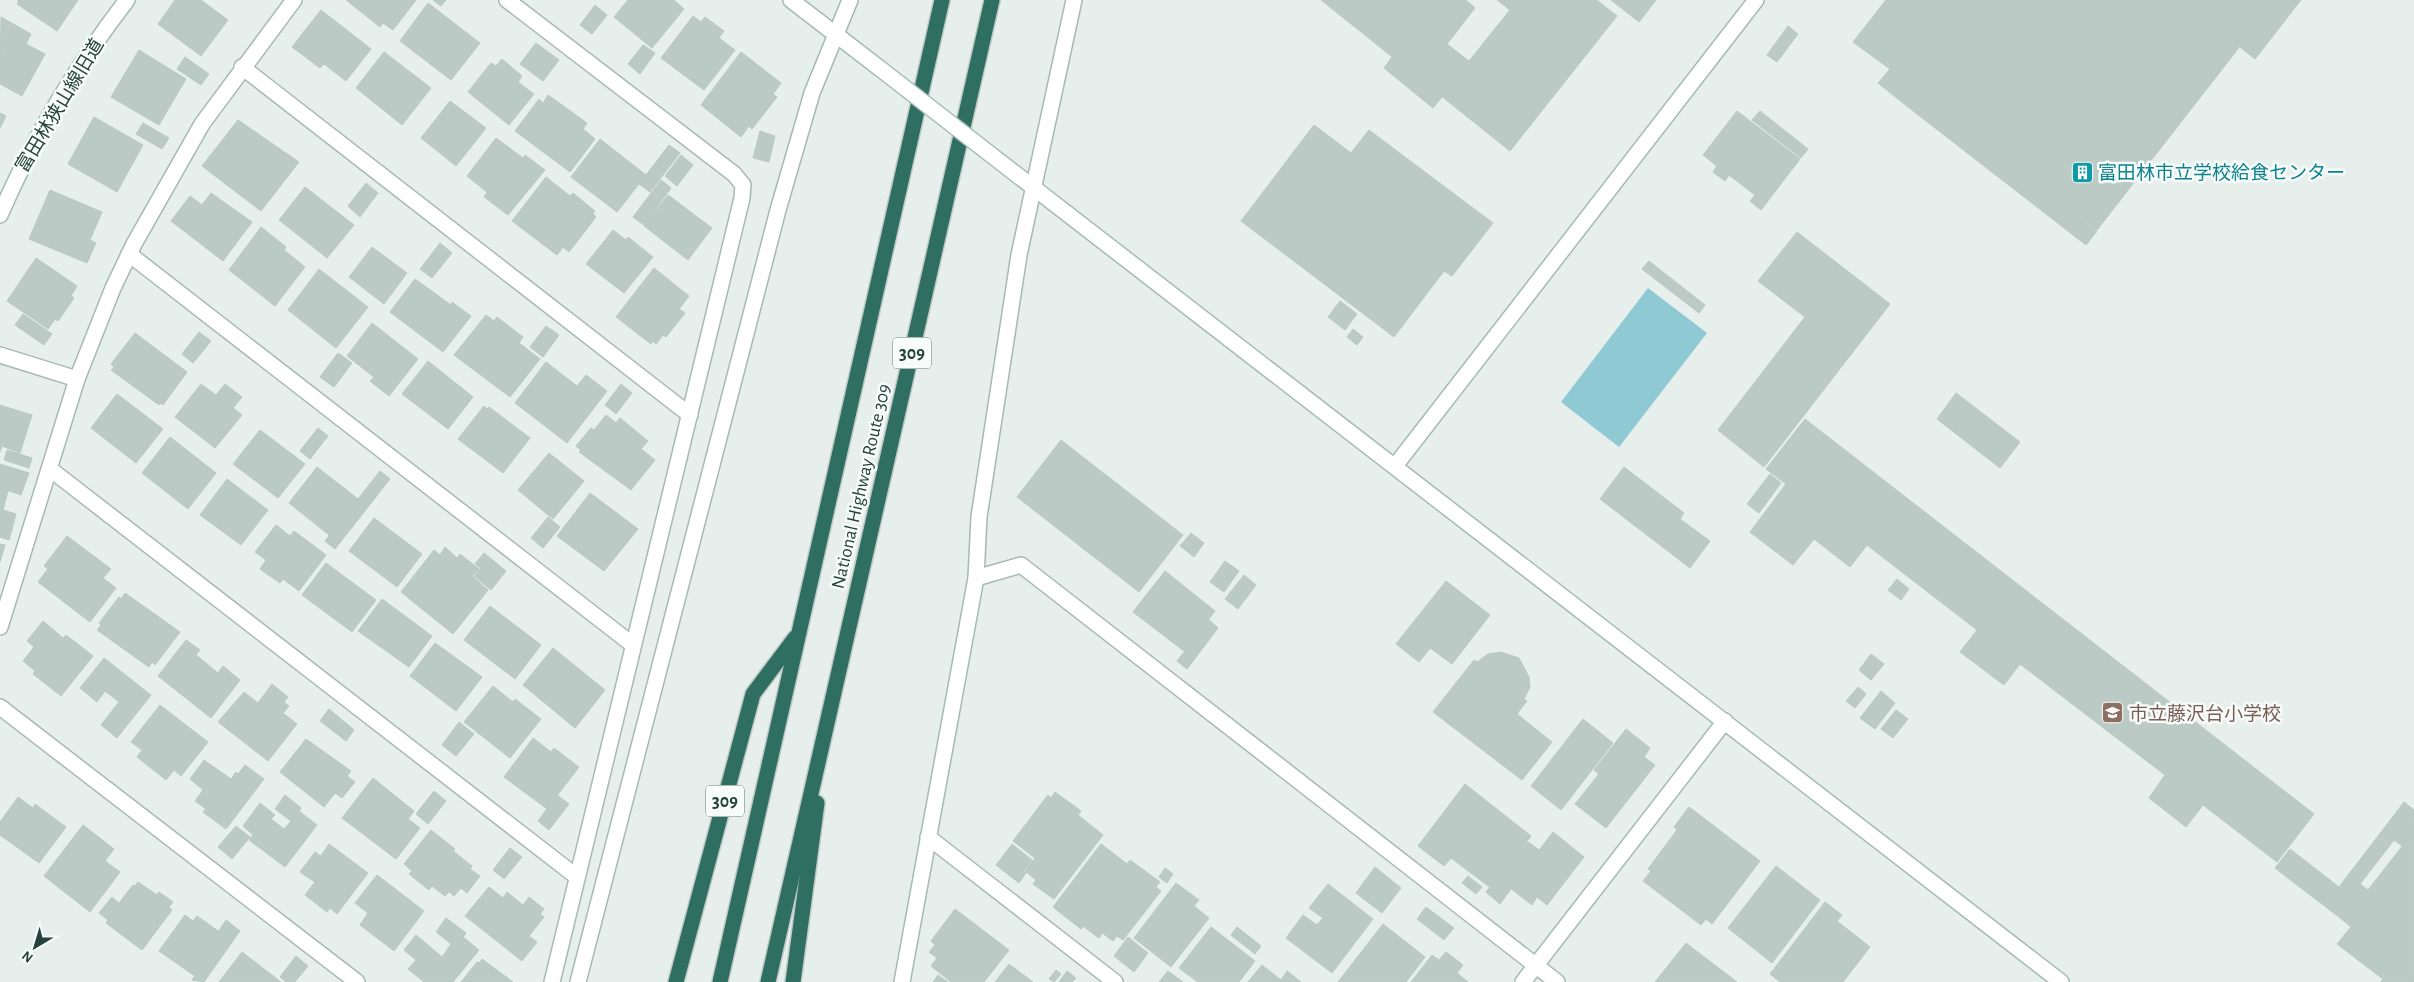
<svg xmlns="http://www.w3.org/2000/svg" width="2414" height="982" viewBox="0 0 2414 982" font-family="'Alegreya Sans','Noto Sans JP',sans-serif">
	<rect width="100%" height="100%" fill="#e6efeb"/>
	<!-- water -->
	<path fill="#8ec9d4" d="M1648 288 1707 333 1619 447 1561 402Z"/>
	<!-- building -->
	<g fill="#bbcac4" stroke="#b8c9c2">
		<path d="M17 0H78L57 31 17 4 19 1Z"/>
		<path d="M175 0H201L228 20 201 56 158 24Z"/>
		<path d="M346 0H416L393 30 383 23 380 27Z"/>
		<path d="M433 0H446L441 6Z"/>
		<path d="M628 0H674L684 9 652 48 614 17Z"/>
		<path d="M1321 0H1466L1475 8 1447 44 1469 61 1510 10 1497 0H1597L1617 16 1510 151Z"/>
		<path d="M1611 0H1656L1639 22Z"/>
		<path d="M1886 0H2276L2097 230 1928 99 1917 114 1878 83 1890 69 1853 42Z"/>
		<path d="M2276 0H2301L2255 59 2240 47Z"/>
		<path d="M428 3 480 43 451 80 400 41Z"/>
		<path d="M595 5 607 15 592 34 580 25Z"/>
		<path d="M321 10 371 49 346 81 324 64 320 68 292 47Z"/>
		<path d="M693 16 701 22 705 17 724 31 719 38 735 50 704 90 661 58Z"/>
		<path d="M1 17 31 34 26 44 45 54 22 96 0 84Z"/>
		<path d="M1788 26 1798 34 1777 62 1767 55Z"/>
		<path d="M536 43 559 60 543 81 520 64Z"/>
		<path d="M643 45 655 53 640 74 628 64Z"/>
		<path d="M139 50 186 79 159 125 111 97Z"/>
		<path d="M384 52 431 88 402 125 356 88Z"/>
		<path d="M741 52 781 83 773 94 777 97 752 129 749 126 741 137 701 105Z"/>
		<path d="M185 57 209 74 201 85 177 69Z"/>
		<path d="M1392 57 1442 97 1433 108 1384 68Z"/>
		<path d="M502 59 522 76 518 82 534 94 509 125 468 92 491 63 496 66Z"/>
		<path d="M548 95 587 123 583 129 595 139 570 172 515 131 539 99 543 103Z"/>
		<path d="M1928 99 2097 231 2086 245 1917 114Z"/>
		<path d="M450 101 486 128 456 166 421 138Z"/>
		<path d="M1737 111 1800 159 1761 210 1750 201 1755 195 1729 175 1725 181 1713 172 1717 166 1703 155Z"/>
		<path d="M1760 111 1808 149 1801 158 1752 120Z"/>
		<path d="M0 113 6 116 0 128Z"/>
		<path d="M94 117 143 145 117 192 68 164Z"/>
		<path d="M238 120 299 162 261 211 202 166Z"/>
		<path d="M143 123 169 138 162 149 136 134Z"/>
		<path d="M1314 125 1351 153 1369 130 1493 223 1452 276 1444 271 1394 337 1241 221Z"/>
		<path d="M760 131 775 136 769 162 753 158Z"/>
		<path d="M496 138 523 158 525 155 545 170 508 215 484 197 487 192 467 176Z"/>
		<path d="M600 139 646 175 617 212 571 177Z"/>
		<path d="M669 145 680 153 650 192 639 184Z"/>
		<path d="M681 155 693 165 677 186 665 176Z"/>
		<path d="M546 177 570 196 573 193 595 211 593 214 596 217 569 252 563 247 557 255 512 221Z"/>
		<path d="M661 180 671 188 644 225 633 217Z"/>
		<path d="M366 183 378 193 360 217 348 206Z"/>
		<path d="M305 187 354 225 327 258 279 220Z"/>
		<path d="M50 190 102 212 90 240 96 243 87 263 29 239Z"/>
		<path d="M211 193 252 222 223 261 171 221 190 196 202 205Z"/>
		<path d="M668 195 712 228 688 260 644 226Z"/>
		<path d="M261 227 286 247 284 250 305 267 275 306 229 270Z"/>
		<path d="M613 230 626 240 628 237 653 257 624 293 586 264Z"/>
		<path d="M1797 232 1890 304 1764 467 1718 430 1805 317 1758 281Z"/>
		<path d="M440 243 452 253 432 278 420 269Z"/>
		<path d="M372 247 407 273 384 304 349 277Z"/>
		<path d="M36 258 77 286 71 296 74 298 58 321 55 319 48 329 7 301Z"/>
		<path d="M1649 261 1705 305 1699 313 1642 269Z"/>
		<path d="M654 268 689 296 679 309 685 313 666 337 663 335 656 344 653 341 651 344 616 317Z"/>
		<path d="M319 269 368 307 336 348 288 310Z"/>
		<path d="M415 279 451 305 452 302 471 316 443 352 390 312Z"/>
		<path d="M1340 301 1357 314 1345 330 1328 317Z"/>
		<path d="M23 314 52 334 44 345 15 325Z"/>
		<path d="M486 315 494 321 497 317 523 337 519 343 540 359 510 397 454 355Z"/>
		<path d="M372 323 418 359 389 396 370 381 374 377 347 356Z"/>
		<path d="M546 326 559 335 543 357 530 347Z"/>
		<path d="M1353 329 1363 337 1357 345 1347 337Z"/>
		<path d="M199 332 211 341 193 363 182 354Z"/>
		<path d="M135 333 187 372 163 405 160 403 159 405 111 370 114 367 111 364Z"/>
		<path d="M338 353 352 363 334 387 320 377Z"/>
		<path d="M428 361 473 397 448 429 402 394Z"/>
		<path d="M546 362 577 386 586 375 607 391 567 443 515 403Z"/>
		<path d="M201 384 216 395 225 384 242 397 233 408 242 415 215 448 175 417Z"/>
		<path d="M621 384 632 393 616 414 605 405Z"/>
		<path d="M1956 393 2020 442 2000 468 1937 419Z"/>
		<path d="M117 394 163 429 136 463 91 428Z"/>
		<path d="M0 405 32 415 20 453 2 446 0 452Z"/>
		<path d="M484 406 487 409 489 407 530 438 503 473 458 439Z"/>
		<path d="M606 415 616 423 620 418 648 441 641 449 655 460 631 490 579 452 581 450 576 446 591 428 594 430Z"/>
		<path d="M1805 419 2314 814 2277 862 2203 805 2186 827 2149 798 2165 775 2020 664 2004 685 1960 652 1977 630 1867 545 1850 567 1814 539 1793 565 1750 532 1786 484 1766 469Z"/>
		<path d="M318 428 328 436 310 459 300 451Z"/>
		<path d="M260 430 305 464 278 498 233 464Z"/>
		<path d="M170 437 216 473 188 509 142 473Z"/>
		<path d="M1061 440 1183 535 1139 592 1017 497Z"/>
		<path d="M7 450 32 458 29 468 4 460Z"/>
		<path d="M549 453 584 481 553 519 518 490Z"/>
		<path d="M0 464 29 473 21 495 0 488Z"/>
		<path d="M317 467 358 499 329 535 289 503Z"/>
		<path d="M1624 467 1684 513 1680 519 1710 541 1690 568 1600 499Z"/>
		<path d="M380 471 390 479 335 549 325 541Z"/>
		<path d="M1770 474 1781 483 1759 513 1747 504Z"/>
		<path d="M227 479 268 510 241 545 200 515Z"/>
		<path d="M0 489 8 491 3 510 16 514 9 540 0 537Z"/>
		<path d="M590 493 638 529 604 571 557 536Z"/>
		<path d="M548 517 560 527 543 548 531 538Z"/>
		<path d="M374 518 422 554 397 587 349 551Z"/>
		<path d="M276 525 290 536 294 531 326 555 299 591 283 579 280 583 260 569 266 560 255 552Z"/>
		<path d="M1191 533 1204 543 1194 557 1180 546Z"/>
		<path d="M67 536 111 569 103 578 116 588 90 622 38 582 48 569 44 566Z"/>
		<path d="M0 544 5 545 0 562Z"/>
		<path d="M445 547 457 558 460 554 479 569 472 576 488 590 453 634 401 592 434 550 440 555Z"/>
		<path d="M484 553 506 571 491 590 474 576 481 568 475 564Z"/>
		<path d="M1225 561 1239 571 1224 592 1210 582Z"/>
		<path d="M326 563 376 600 352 632 302 595Z"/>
		<path d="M1165 571 1215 611 1184 651 1133 612Z"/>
		<path d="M1244 575 1256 585 1238 609 1225 599Z"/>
		<path d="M1897 579 1909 589 1901 600 1888 590Z"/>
		<path d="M1446 581 1490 615 1452 664 1430 648 1419 662 1396 644Z"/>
		<path d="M125 593 180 632 155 665 152 662 149 667 97 630 101 625 99 623 119 597 121 599Z"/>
		<path d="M382 599 432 636 409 667 358 631Z"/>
		<path d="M490 606 541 645 515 679 464 640Z"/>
		<path d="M1209 620 1218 628 1187 669 1177 661Z"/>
		<path d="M43 621 63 638 66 635 93 656 61 696 33 674 35 671 23 661 34 647 27 641Z"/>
		<path d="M186 640 200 650 196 655 218 673 223 666 240 680 211 718 158 676Z"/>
		<path d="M435 643 482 677 456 711 410 676Z"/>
		<path d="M553 648 605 690 575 728 523 685Z"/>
		<path d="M1501 652 1519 658 1529 677 1530 687 1524 699 1527 701 1517 714 1552 742 1522 780 1433 712 1474 660 1477 662 1488 654Z"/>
		<path d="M1871 654 1884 664 1871 680 1859 670Z"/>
		<path d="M104 658 151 695 117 738 101 725 119 702 105 691 97 702 80 688Z"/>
		<path d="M272 684 288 697 284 702 289 706 283 713 297 724 268 761 218 722 244 692 258 703Z"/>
		<path d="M493 686 513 702 515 699 541 719 510 758 464 722Z"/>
		<path d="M1858 687 1866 694 1855 708 1846 701Z"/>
		<path d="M1881 691 1895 703 1875 729 1860 718Z"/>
		<path d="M160 705 208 742 181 776 174 770 166 780 137 757 142 750 131 742Z"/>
		<path d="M329 709 354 730 346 741 320 721Z"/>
		<path d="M1896 710 1908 719 1893 738 1881 729Z"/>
		<path d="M1583 719 1613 743 1561 810 1531 786Z"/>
		<path d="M459 722 474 734 456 756 442 745Z"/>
		<path d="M1626 729 1650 748 1644 757 1655 765 1606 828 1575 804 1599 774 1594 770Z"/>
		<path d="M533 738 551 752 554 748 579 767 547 809 504 777Z"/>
		<path d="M306 739 351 771 347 776 355 782 342 798 335 793 324 807 280 772Z"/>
		<path d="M204 760 231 779 236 772 238 774 245 765 264 779 226 829 203 812 206 809 195 801 203 790 190 779Z"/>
		<path d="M373 778 414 811 408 819 420 828 396 859 342 818Z"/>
		<path d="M1465 784 1531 836 1491 888 1451 858 1444 866 1418 846Z"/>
		<path d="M434 791 446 801 428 824 416 814Z"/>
		<path d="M1055 792 1081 811 1078 815 1103 835 1054 899 1033 884 1036 880 1025 871 1035 858 1013 841 1048 795 1051 798Z"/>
		<path d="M285 795 301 808 299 811 317 825 285 867 249 840 253 835 243 826 260 803 275 815 271 819 284 829 291 821 275 809Z"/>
		<path d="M557 795 569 804 549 830 538 821Z"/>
		<path d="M18 797 33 808 35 804 66 827 39 863 0 835V822Z"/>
		<path d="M2404 802 2414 810V831L2402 846 2394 840 2360 884 2368 890 2344 921 2275 868 2290 849 2339 887Z"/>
		<path d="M1689 807 1760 861 1712 924 1706 919 1701 925 1643 881 1651 871 1648 869 1677 830 1674 827Z"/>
		<path d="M83 825 114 849 105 861 120 872 90 912 44 876Z"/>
		<path d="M236 826 250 837 232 859 218 847Z"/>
		<path d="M431 830 455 849 453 851 472 866 470 869 480 876 467 893 461 888 454 896 449 892 445 896 432 886 429 890 409 874 412 871 404 864Z"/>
		<path d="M2414 831V982H2381L2383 979 2337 944 2351 927 2344 921Z"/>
		<path d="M1553 832 1584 857 1547 905 1537 897 1532 905 1510 888Z"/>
		<path d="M1528 842 1539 850 1500 904 1486 892Z"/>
		<path d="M329 844 368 873 337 914 330 908 327 912 305 895 315 882 300 872 315 852 321 856Z"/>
		<path d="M1012 844 1032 860 1023 872 1026 873 1019 883 996 865Z"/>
		<path d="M1101 844 1127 864 1130 860 1160 882 1156 887 1161 891 1123 940 1117 936 1113 941 1102 933 1099 938 1083 926 1081 929 1053 907Z"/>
		<path d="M510 848 522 857 504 879 493 870Z"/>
		<path d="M1776 866 1820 900 1772 963 1728 928Z"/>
		<path d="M1375 867 1401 888 1382 913 1356 893Z"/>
		<path d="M1165 868 1173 874 1167 883 1159 877Z"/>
		<path d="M377 875 424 911 394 951 360 925 368 913 355 903Z"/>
		<path d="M1468 876 1482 887 1476 894 1462 883Z"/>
		<path d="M138 882 157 895 159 892 173 902 169 907 172 910 142 950 106 923 108 920 99 913 112 897 119 903 133 885 135 886Z"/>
		<path d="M1176 883 1199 900 1194 906 1209 918 1171 967 1134 938Z"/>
		<path d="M1328 884 1373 919 1332 973 1286 938 1303 915 1317 925 1323 918 1309 908Z"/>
		<path d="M489 887 503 898 507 892 523 905 529 897 544 909 540 914 544 917 529 936 537 942 522 961 465 916Z"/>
		<path d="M1825 902 1842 915 1837 921 1870 947 1843 982H1780L1770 974Z"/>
		<path d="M1426 907 1454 928 1444 940 1417 919Z"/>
		<path d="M955 909 1009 950 984 982H951L931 966 937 958 929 952 935 945 931 941Z"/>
		<path d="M185 915 193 921 197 916 218 931 214 938 228 948 204 982 192 980 195 976 159 951Z"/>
		<path d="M446 918 466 933 463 937 479 950 453 982H424L408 969 416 960 404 950 416 935 442 957 451 944 436 932Z"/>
		<path d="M226 920 240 931 228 948 214 938Z"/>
		<path d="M1383 924 1425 957 1406 982H1338Z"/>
		<path d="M1211 927 1255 961 1239 982H1198L1179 968Z"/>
		<path d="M1237 927 1261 946 1255 954 1231 935Z"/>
		<path d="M1128 937 1148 953 1134 972 1114 956Z"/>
		<path d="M1686 943 1737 982H1655Z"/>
		<path d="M242 952 281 982H219Z"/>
		<path d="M1446 952 1463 965 1457 973 1468 982H1411L1432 955 1439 960Z"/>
		<path d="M296 956 308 966 295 982H286L280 977Z"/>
		<path d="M482 959 513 982H461L477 962 479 963Z"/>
		<path d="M1009 964 1033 982H995Z"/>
		<path d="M1262 965 1281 980 1287 971 1301 982H1248Z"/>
		<path d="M1056 970 1061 974 1054 982 1049 979Z"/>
		<path d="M1067 971 1076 978 1072 982H1059Z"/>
		<path d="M1168 971 1183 982H1159Z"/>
		<path d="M938 975 948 982H933Z"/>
	</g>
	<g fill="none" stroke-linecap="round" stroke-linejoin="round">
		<defs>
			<path id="lane" d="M0 355 77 379"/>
			<g id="street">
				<path d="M507 0 734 174 743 185 742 198 552 982"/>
				<path d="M1074 0 1019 255 979 517 976 578 1021 565 1557 982"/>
				<path d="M242 67 690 415"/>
				<path d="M129 254 633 645"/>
				<path d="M50 469 577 877"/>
				<path d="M0 627 77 379 113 288 134 244 202 124 294 0"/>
				<path d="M0 707 357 982"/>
				<path d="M928 837 1115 982"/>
				<path d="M578 982 778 210 812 93 850 0"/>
			</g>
			<g id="secondary">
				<path d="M791 0 878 67"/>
				<path d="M990 154 2061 982"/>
				<path d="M0 215C33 139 76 66 127 0"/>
				<path d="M1395 466 1756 0"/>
				<path d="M902 982 976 578"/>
				<path d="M1523 982 1725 721"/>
			</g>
			<g id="highway">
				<path d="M676 982 753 694 795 638"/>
				<path d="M720 982 942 0"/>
				<path d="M768 982 992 0"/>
				<path d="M793 982 817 803"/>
			</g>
		</defs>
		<!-- lane casing -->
		<use href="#lane" stroke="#a8b8b2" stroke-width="18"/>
		<!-- street casing -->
		<use href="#street" stroke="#a8b8b2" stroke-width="18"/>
		<!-- secondary casing -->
		<use href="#secondary" stroke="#a4bbb3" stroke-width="18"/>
		<!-- highway casing -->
		<use href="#highway" stroke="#c2cac8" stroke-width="18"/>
		<!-- lane -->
		<use href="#lane" stroke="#fff" stroke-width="15"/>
		<!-- street -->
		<use href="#street" stroke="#fff" stroke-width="15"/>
		<!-- secondary -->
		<use href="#secondary" stroke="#fff" stroke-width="15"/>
		<!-- highway -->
		<use href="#highway" stroke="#2f6f62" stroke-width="15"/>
		<defs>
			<path id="secondary-bridge" d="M878 67 990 154"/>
		</defs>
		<!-- secondary-bridge casing -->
		<use href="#secondary-bridge" stroke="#a4bbb3" stroke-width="18" stroke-linecap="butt"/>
		<!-- secondary-bridge -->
		<use href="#secondary-bridge" stroke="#fff" stroke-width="15"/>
	</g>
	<!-- icons -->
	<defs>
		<symbol id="building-square" viewBox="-11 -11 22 22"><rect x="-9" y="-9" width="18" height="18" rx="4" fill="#0f9aa8" stroke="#f7fbf9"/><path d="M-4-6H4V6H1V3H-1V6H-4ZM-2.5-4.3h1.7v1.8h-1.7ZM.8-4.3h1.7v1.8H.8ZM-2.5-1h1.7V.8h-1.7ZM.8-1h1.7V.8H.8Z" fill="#fff"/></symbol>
		<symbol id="school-square" viewBox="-11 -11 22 22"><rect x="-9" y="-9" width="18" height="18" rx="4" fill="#8d6e63" stroke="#f7fbf9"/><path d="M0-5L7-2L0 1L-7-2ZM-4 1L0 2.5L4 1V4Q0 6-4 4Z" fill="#fff"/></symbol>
	</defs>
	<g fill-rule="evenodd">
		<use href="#building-square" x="2070" y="160" width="25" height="25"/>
		<use href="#school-square" x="2100" y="700" width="25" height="25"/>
	</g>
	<g text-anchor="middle" stroke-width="5" stroke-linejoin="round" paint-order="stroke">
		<!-- shield labels -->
		<g fill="#f7fbf9" stroke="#637a73" stroke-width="1">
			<rect x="893" y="337.5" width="38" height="31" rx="4"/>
			<rect x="706" y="785.5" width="38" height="31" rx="4"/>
		</g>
		<g font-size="18" font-weight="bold" fill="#24423a">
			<text x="912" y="359">309</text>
			<text x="725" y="807">309</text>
		</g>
		<!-- street labels -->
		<g font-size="19" fill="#24423a" stroke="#f7fbf9">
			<text transform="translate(59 105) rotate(-59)" y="7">富田林狭山線旧道</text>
			<text transform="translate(860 486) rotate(-77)" y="7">National Highway Route 309</text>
		</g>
		<!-- culture labels -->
		<g font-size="19" fill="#0d838f" stroke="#f7fbf9" text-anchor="start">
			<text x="2098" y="179">富田林市立学校給食センター</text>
		</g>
		<!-- education labels -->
		<g font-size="19" fill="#785e54" stroke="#f7fbf9" text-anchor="start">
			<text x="2129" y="720">市立藤沢台小学校</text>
		</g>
	</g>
	<!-- north arrow -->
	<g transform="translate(35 947) rotate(218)" stroke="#f7fbf9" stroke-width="4" paint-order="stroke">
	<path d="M0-4L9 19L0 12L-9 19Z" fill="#24423a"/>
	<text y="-8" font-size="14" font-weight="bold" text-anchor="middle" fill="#24423a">N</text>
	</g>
</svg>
